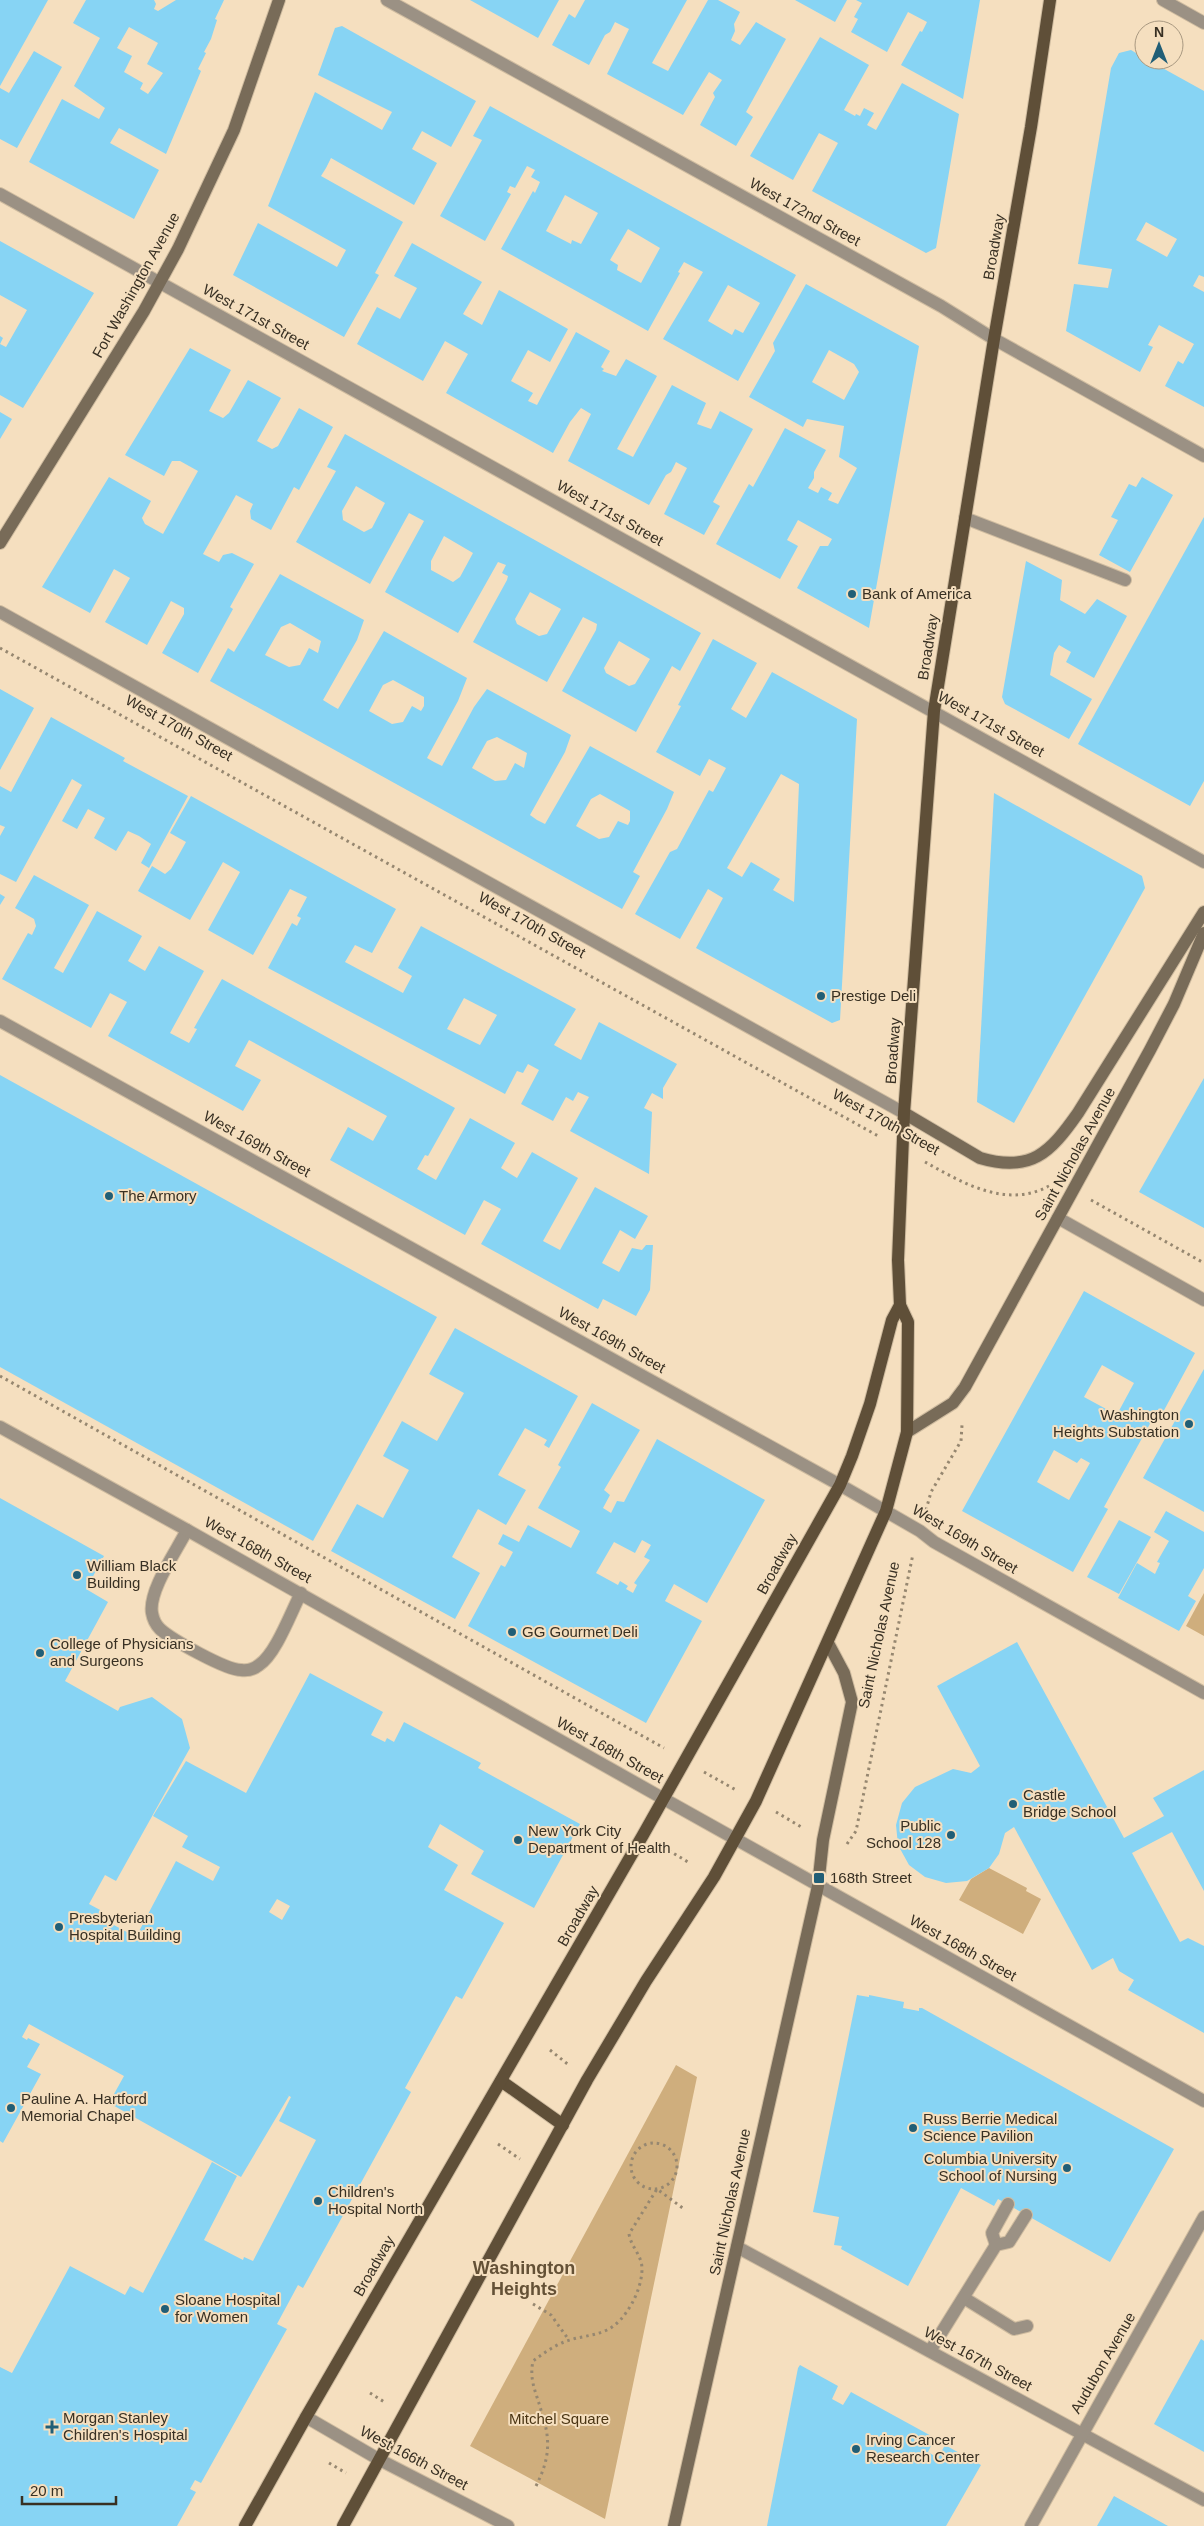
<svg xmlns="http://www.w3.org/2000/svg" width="1204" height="2526" viewBox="0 0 1204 2526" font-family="Helvetica,sans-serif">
	<rect width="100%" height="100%" fill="#f5dfbf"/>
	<!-- green -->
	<g fill="#cfae7d">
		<path d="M1204 1593V1636L1186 1626Z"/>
		<path d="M989 1868 1027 1888 1026 1891 1041 1899 1023 1934 959 1900 971 1879Z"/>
		<path d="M676 2065 697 2077 605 2519 470 2446Z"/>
	</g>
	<!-- building -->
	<g fill="#87d4f4" fill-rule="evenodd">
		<path d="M0 0H48L0 86Z"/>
		<path d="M86 0H154L156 4 154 9 158 11 176 0H224L215 19 217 20 211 39 204 52 206 53 198 69 201 71 166 154 119 128 110 143 159 170 134 219 29 162 62 99 99 119 105 108 74 86 100 38 73 23ZM129 27 158 43 147 64 163 73 148 94 140 89 143 83 124 72 132 56 117 48Z"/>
		<path d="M470 0H559L538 38Z"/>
		<path d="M585 0H687L652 63 668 71 708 0H718L740 12 734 24 735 31 731 40 740 45 756 22 786 39 746 112 753 117 736 146 700 125 715 97 713 93 722 80 709 72 683 115 607 74 629 29 615 22 610 32 605 35 589 65 552 45 569 14 575 18Z"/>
		<path d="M795 0H847L835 22Z"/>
		<path d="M856 0H980L963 99 901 65 920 31 922 32 927 22 908 12 887 52 851 32 858 19 854 17 862 3Z"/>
		<path d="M342 26 476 101 451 147 422 131 412 149 437 163 414 205 331 158 326 168 321 176 403 222 375 273 379 275 344 337 233 275 258 223 337 267 346 250 268 206 315 92 382 130 392 112 318 75 335 28Z"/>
		<path d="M820 37 869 65 844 110 855 116 856 114 860 116 864 108 874 113 867 125 876 130 902 83 959 114 936 248 926 253 812 191 838 143 819 133 793 180 750 156Z"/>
		<path d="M1131 50 1144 58V60H1148L1204 91V277L1199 275 1193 286 1204 292V407L1165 386 1178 361 1183 364 1194 344 1159 325 1148 345 1153 347 1140 372 1066 331 1074 284 1108 288 1112 269 1078 264 1111 68 1119 53ZM1146 222 1177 239 1167 257 1136 240Z"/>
		<path d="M34 51 62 67 17 148 0 139V88L9 93 3 103Z"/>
		<path d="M490 106 796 275 738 381 663 339 703 272 684 262 678 272 680 273 648 331 501 249 533 191 535 193 540 182 531 177 535 170 527 166 515 188 510 186 507 192 511 194 485 241 440 216 482 140 473 136ZM565 195 598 213 581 244 572 240 571 244 546 231ZM628 229 660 248 641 283 617 270 618 265 610 260ZM728 285 760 303 743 333 735 329 732 335 708 321Z"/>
		<path d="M0 241 94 293 23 408 0 395V336L3 338 0 344 6 347 27 310 0 295Z"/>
		<path d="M412 243 482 282 463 314 482 325 499 290 568 329 550 362 528 350 511 381 533 393 528 401 537 405 576 332 610 351 601 367 604 369 602 371 616 376 626 359 657 376 617 449 633 457 672 385 706 403 697 424 711 429 720 411 753 429 713 502 720 506 704 535 664 514 687 468 676 462 671 472 666 475 649 505 568 461 591 414 581 408 570 422 553 453 446 393 468 354 445 341 423 381 357 344 377 307 400 319 417 288 394 276Z"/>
		<path d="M806 284 919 346 869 628 797 588 820 546H828L832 539 798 520 787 540 798 546 780 579 716 544 749 484 753 487 785 428 826 450 814 472V478L808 488 818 493 821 487 832 493 828 500 838 504 857 468 839 457 844 426 807 419 803 427 749 397 775 351 773 343ZM829 350 854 364 859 372 844 400 812 382Z"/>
		<path d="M190 348 231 370 209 411 223 418 229 413 248 380 281 398 257 441 272 449 278 446 299 408 333 427 299 490 294 487 271 530 251 519 250 511 253 504 236 495 203 554 219 562 223 555 232 553 254 564 230 607 233 609 198 673 162 653 184 614V608L171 601 147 645 105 622 130 578 114 569 90 613 42 587 109 477 151 501 142 518 145 524 163 534 198 471 180 461H172L164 476 125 455Z"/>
		<path d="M0 412 12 419 0 439Z"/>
		<path d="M345 434 701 633 680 671 672 666 636 732 562 691 596 630 597 624 583 617 547 682 473 642 507 580 508 576 502 573 506 565 498 562 458 633 385 592 424 521 409 513 370 584 296 542 336 471 327 467ZM356 486 385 503 372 528 364 532 343 520 342 511ZM444 536 473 553 460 577 453 582 431 570V561ZM530 592 561 609 547 634 539 636 517 624 515 619ZM619 641 650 659 635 684 629 686 606 673 604 668Z"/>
		<path d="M1142 477 1173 495 1130 572 1099 555 1118 520 1111 517 1129 484 1136 487Z"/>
		<path d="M1204 517V781L1190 806 1078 744Z"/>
		<path d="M1026 561 1062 580 1060 600 1085 614 1097 599 1127 616 1094 678 1066 662 1071 652 1059 645 1054 653 1050 675 1092 699 1069 739 1005 704 1002 697Z"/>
		<path d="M280 574 364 620 357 640 323 700 331 705 338 709 384 631 467 678 458 701 427 758 434 762 442 766 474 707 487 689 571 735 565 752 530 815 537 820 545 824 590 746 674 792 667 809 633 872 640 876 622 909 210 681 228 648 234 652ZM290 623 321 641 318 653 309 648 300 665 289 667 265 655 281 627ZM393 680 424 697V706L421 711 412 706 403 722 392 724 369 711 383 685ZM497 737 527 753 524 768 515 763 506 780 495 781 472 768 487 741ZM600 794 630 811V821L628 825 618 821 609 837 599 839 576 826 591 799Z"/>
		<path d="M713 639 757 663 731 709 746 718 772 672 857 719 840 1020 832 1023 696 948 723 898 708 889 680 939 635 914 670 852 677 849 709 790 713 792 726 768 709 759 700 776 656 752 681 706 678 705ZM781 774 799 784 794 902 773 890 780 879 751 862 742 877 727 868Z"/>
		<path d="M0 689 34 708 0 770Z"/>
		<path d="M51 717 125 758 123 761 188 796 149 868 141 863 151 844 139 836 128 831 116 851 94 838 105 818 88 809 77 829 62 821 82 785 72 779 16 882 0 874V836L5 827 0 825V786L11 792Z"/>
		<path d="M994 793 1142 876 1145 888 1014 1123 977 1102Z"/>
		<path d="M191 796 396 909 372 953 355 945 345 962 403 993 412 976 398 968 421 926 576 1009 554 1045 581 1060 599 1022 677 1064 663 1088V1099L652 1093 644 1108 652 1112 649 1174 570 1131 589 1097 578 1092 573 1101 566 1097 553 1121 521 1104 539 1070 528 1064 523 1073 517 1071 505 1094 268 968 292 923 297 926 301 918 297 916 307 897 290 889 253 955 208 930 240 872 223 862 190 920 138 891 152 866 165 874 171 869 186 842 170 833ZM464 998 497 1015 480 1045 447 1029Z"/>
		<path d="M34 875 89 905 54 968 63 973 97 911 142 936 128 961 145 971 159 946 204 971 170 1033 189 1043 197 1029 194 1028 222 979 455 1108 428 1156 425 1155 417 1169 436 1180 470 1118 515 1143 501 1168 517 1178 532 1152 578 1178 543 1241 560 1250 595 1187 648 1216 635 1239 620 1230 602 1263 619 1272 632 1248 642 1250 646 1245H653L650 1290 636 1316 603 1299 598 1309 481 1244 501 1209 484 1200 465 1235 330 1160 348 1127 373 1141 387 1116 249 1040 235 1066 261 1080 243 1111 108 1036 127 1002 110 993 91 1028 2 979 28 933 32 935 36 926 34 919 15 908Z"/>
		<path d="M0 894 5 897 0 905Z"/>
		<path d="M0 1075 437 1317 313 1541 0 1367Z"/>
		<path d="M1204 1078V1228L1139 1192Z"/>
		<path d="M1084 1291 1195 1353 1162 1414 1157 1411 1104 1507 1108 1509 1073 1572 962 1511ZM1102 1365 1134 1383 1114 1420 1105 1415 1108 1410 1084 1397ZM1054 1450 1077 1463 1081 1458 1090 1463 1069 1500 1037 1482Z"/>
		<path d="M455 1328 578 1396 549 1448 544 1445 547 1440 525 1428 498 1475 526 1490 506 1525 478 1509 452 1557 480 1573 455 1619 331 1551 357 1504 383 1518 409 1470 383 1456 402 1421 437 1441 464 1393 429 1374Z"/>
		<path d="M1204 1369V1512L1143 1478Z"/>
		<path d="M592 1403 640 1430 604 1490 610 1495 603 1508 611 1513 617 1501 624 1502 657 1439 765 1500 707 1603 674 1584 665 1601 702 1621 646 1723 468 1626 501 1565 505 1567 513 1552 498 1544 503 1534 519 1542 528 1525 571 1548 580 1531 538 1508 561 1467 558 1465ZM642 1540 651 1545 644 1557 650 1560 634 1583 637 1585 633 1593 626 1589 628 1586 620 1581 618 1585 596 1573 614 1542 635 1553Z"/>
		<path d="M0 1498 104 1556 86 1589 108 1602 65 1681 118 1711 120 1707 152 1697 182 1719 190 1748 116 1881 105 1875 89 1904 102 1911 99 1917 136 1937 176 1861 213 1881 220 1867 182 1847 188 1836 153 1816 186 1761 246 1793 310 1673 383 1712 371 1735 385 1742 387 1738 394 1742 404 1722 481 1763 478 1768 580 1824 534 1908 471 1874 484 1851 440 1824 428 1847 458 1865 444 1890 504 1923 462 1999 456 1996 405 2088 411 2092 303 2288 298 2285 277 2324 287 2329 201 2483 195 2480 190 2489 196 2492 177 2526H0V2367L12 2373 70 2266 125 2295 130 2286 143 2293 212 2162 237 2176 204 2240 243 2260 244 2257 253 2261 316 2140 279 2121 291 2097 282 2092 289 2096 241 2177 109 2103 124 2076 29 2024 22 2037 27 2040 28 2038 40 2044 27 2067 41 2074 3 2143 0 2141ZM277 1899 290 1906 282 1920 269 1912Z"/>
		<path d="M1166 1511 1204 1532V1568L1188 1596 1196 1601 1179 1631 1118 1598 1137 1563 1155 1574 1160 1563 1157 1562 1169 1541 1154 1532Z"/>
		<path d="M1119 1520 1151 1537 1119 1594 1087 1577Z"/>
		<path d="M1017 1642 1124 1838 1164 1816 1153 1798 1204 1770V1891L1172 1832 1132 1853 1180 1942 1188 1938 1204 1946V2033L1128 1990 1134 1980 1119 1971 1113 1958 1092 1970 1014 1827 1005 1833 999 1854 989 1868 967 1881 946 1883 925 1877 909 1865 898 1845 896 1825 902 1803 915 1787 953 1769 971 1773 980 1766 937 1686Z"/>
		<path d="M857 1995 869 1997V1995L904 2002 903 2008 919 2011V2008H922L1174 2149 1110 2262 998 2199 994 2206 961 2188 908 2286 841 2249 842 2246 834 2245 839 2217 813 2212Z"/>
		<path d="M1201 2339 1204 2341V2452L1154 2424Z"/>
		<path d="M800 2365 838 2386 832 2399 843 2405 851 2392 935 2438 928 2452 938 2458 945 2445 981 2465 946 2526H767L798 2368Z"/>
		<path d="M1114 2496 1168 2526H1097Z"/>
	</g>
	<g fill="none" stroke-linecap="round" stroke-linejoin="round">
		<defs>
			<g id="service">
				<path d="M965 518 1125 580"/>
				<path d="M187 1530C177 1550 148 1591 152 1613 153 1619 155 1624 160 1629 172 1640 226 1670 241 1670 247 1671 254 1669 259 1665 276 1654 291 1612 301 1593"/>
				<path d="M996 2245 992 2233 1008 2204"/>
				<path d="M964 2298 1014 2329 1027 2326"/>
				<path d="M930 2351 996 2245 1009 2242 1026 2215"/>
			</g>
			<g id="minor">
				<path d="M387 0 941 306 994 339 1204 456"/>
				<path d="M1163 0 1204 23"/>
				<path d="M0 194 1204 862"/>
				<path d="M0 612 904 1113"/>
				<path d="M0 1021 840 1485 920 1531 934 1542 1204 1693"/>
				<path d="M1058 1218 1204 1300"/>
				<path d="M737 2247 1204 2500"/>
				<path d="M306 2417 380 2460 508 2526"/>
			</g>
			<g id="tertiary">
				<path d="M0 1427 187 1530 664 1799 1204 2101"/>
				<path d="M1031 2526 1204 2217"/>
			</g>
			<g id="secondary">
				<path d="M0 543 144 311 178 249 234 130 279 0"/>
				<path d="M904 1113 980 1158C1031 1173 1050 1153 1078 1113L1204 912"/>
				<path d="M907 1432 953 1403 965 1387 1150 1050 1174 1004 1204 933"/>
				<path d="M674 2526 818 1886 823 1840 852 1702 844 1673 828 1643"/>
			</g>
			<g id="primary">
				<path d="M501 2081 563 2125"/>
				<path d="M245 2526 306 2417 643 1835 822 1517 840 1485 852 1456 870 1404 892 1320 900 1305 898 1260 904 1113 934 711 994 339 1031 127 1050 0"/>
				<path d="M343 2526 587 2080 646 1981 714 1877 756 1801 886 1511 907 1432 908 1322 900 1305"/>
			</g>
		</defs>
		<!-- service casing -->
		<use href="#service" stroke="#cfbca0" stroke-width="14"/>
		<!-- minor casing -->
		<use href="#minor" stroke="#cfbca0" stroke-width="14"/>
		<!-- tertiary casing -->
		<use href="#tertiary" stroke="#cfbca0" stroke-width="14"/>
		<!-- secondary casing -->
		<use href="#secondary" stroke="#cfbca0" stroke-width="14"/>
		<!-- primary casing -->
		<use href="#primary" stroke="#cfbca0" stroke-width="14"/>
		<!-- path -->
		<g stroke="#968770" stroke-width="3" stroke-dasharray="2.5 4" stroke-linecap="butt">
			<path d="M0 648 880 1137"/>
			<path d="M925 1162C963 1183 1006 1209 1049 1186"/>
			<path d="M1091 1200 1204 1263"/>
			<path d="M0 1376 664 1748"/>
			<path d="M926 1510 931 1492 961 1441 962 1425"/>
			<path d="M704 1772 736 1790"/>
			<path d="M776 1812 803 1828"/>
			<path d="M847 1844 856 1831 913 1554"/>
			<path d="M663 1847 688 1862"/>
			<path d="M550 2050 570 2066"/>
			<circle cx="654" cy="2166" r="23"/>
			<path d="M498 2144 520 2159"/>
			<path d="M533 2304 551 2315 569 2340"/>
			<path d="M370 2393 386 2403"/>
			<path d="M329 2463 346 2473"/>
			<path d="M536 2486C550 2458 551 2440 541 2410 536 2392 529 2380 533 2361 544 2353 556 2344 570 2340 582 2336 594 2336 607 2330 626 2321 642 2290 642 2269 642 2255 631 2247 629 2234L657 2189 684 2209"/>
		</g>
		<!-- service -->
		<use href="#service" stroke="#9b9184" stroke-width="12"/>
		<!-- minor -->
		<use href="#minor" stroke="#9b9184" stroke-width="12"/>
		<!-- tertiary -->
		<use href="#tertiary" stroke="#9b9184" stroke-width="12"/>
		<!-- secondary -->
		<use href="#secondary" stroke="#786b58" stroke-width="12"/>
		<!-- primary -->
		<use href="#primary" stroke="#5f4f38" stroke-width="12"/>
	</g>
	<!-- markers -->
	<g fill="#215e76" stroke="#f5dfbf" stroke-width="2">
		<circle cx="852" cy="594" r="5"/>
		<circle cx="821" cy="996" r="5"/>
		<circle cx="109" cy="1196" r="5"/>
		<circle cx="1189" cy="1424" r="5"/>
		<circle cx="77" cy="1575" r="5"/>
		<circle cx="512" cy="1632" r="5"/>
		<circle cx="40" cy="1653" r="5"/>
		<circle cx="1013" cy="1804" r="5"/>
		<circle cx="951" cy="1835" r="5"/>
		<circle cx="518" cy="1840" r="5"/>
		<rect x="813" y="1872" width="12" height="12" rx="2.5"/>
		<circle cx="59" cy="1927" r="5"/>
		<circle cx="11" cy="2108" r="5"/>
		<circle cx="913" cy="2128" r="5"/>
		<circle cx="1067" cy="2168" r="5"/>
		<circle cx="318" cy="2201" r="5"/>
		<circle cx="165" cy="2309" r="5"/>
		<path d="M49.5 2419.5h5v5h5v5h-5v5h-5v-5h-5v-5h5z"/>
		<circle cx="856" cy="2449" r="5"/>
	</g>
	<g text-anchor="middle" stroke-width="4" stroke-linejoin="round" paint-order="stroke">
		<!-- street labels -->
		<g font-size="15" fill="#383023" stroke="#f5dfbf">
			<text transform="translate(805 212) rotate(29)" y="5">West 172nd Street</text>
			<text transform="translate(994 247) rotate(-80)" y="5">Broadway</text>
			<text transform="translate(136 285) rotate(-61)" y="5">Fort Washington Avenue</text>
			<text transform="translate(256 317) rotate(29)" y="5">West 171st Street</text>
			<text transform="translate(610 513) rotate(29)" y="5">West 171st Street</text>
			<text transform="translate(928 647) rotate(-81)" y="5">Broadway</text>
			<text transform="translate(991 724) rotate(29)" y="5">West 171st Street</text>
			<text transform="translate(179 728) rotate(29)" y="5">West 170th Street</text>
			<text transform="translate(532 925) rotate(29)" y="5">West 170th Street</text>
			<text transform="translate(893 1051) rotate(-86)" y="5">Broadway</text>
			<text transform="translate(886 1122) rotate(29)" y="5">West 170th Street</text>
			<text transform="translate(257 1144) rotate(29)" y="5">West 169th Street</text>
			<text transform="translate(1075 1154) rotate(-61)" y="5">Saint Nicholas Avenue</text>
			<text transform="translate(612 1340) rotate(29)" y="5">West 169th Street</text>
			<text transform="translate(965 1539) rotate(31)" y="5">West 169th Street</text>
			<text transform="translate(258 1550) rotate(29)" y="5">West 168th Street</text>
			<text transform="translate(777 1564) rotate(-61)" y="5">Broadway</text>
			<text transform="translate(879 1635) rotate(-78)" y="5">Saint Nicholas Avenue</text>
			<text transform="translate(610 1750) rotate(29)" y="5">West 168th Street</text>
			<text transform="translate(578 1916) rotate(-60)" y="5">Broadway</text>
			<text transform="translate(963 1948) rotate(29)" y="5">West 168th Street</text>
			<text transform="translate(730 2202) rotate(-78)" y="5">Saint Nicholas Avenue</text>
			<text transform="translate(374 2266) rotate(-60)" y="5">Broadway</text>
			<text transform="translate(978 2359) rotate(28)" y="5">West 167th Street</text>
			<text transform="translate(1103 2363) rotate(-60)" y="5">Audubon Avenue</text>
			<text transform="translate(414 2458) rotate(28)" y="5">West 166th Street</text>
		</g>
		<!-- poi labels -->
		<g font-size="15" fill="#383023" stroke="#f5dfbf" text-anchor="start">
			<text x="862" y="599">Bank of America</text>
			<text x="831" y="1001">Prestige Deli</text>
			<text x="119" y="1201">The Armory</text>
			<text x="1179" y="1420" text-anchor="end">Washington<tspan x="1179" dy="17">Heights Substation</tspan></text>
			<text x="87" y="1571">William Black<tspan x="87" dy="17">Building</tspan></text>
			<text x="522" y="1637">GG Gourmet Deli</text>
			<text x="50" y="1649">College of Physicians<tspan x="50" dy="17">and Surgeons</tspan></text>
			<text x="1023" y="1800">Castle<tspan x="1023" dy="17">Bridge School</tspan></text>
			<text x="941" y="1831" text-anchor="end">Public<tspan x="941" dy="17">School 128</tspan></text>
			<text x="528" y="1836">New York City<tspan x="528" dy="17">Department of Health</tspan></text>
			<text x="830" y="1883">168th Street</text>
			<text x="69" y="1923">Presbyterian<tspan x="69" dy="17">Hospital Building</tspan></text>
			<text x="21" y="2104">Pauline A. Hartford<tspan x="21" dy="17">Memorial Chapel</tspan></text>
			<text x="923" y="2124">Russ Berrie Medical<tspan x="923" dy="17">Science Pavilion</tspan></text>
			<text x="1057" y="2164" text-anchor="end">Columbia University<tspan x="1057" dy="17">School of Nursing</tspan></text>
			<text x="328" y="2197">Children's<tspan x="328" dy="17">Hospital North</tspan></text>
			<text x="175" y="2305">Sloane Hospital<tspan x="175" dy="17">for Women</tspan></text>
			<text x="63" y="2423">Morgan Stanley<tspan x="63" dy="17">Children's Hospital</tspan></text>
			<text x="866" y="2445">Irving Cancer<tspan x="866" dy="17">Research Center</tspan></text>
		</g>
		<!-- park labels -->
		<g font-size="15" fill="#493413" stroke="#f5dfbf">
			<text x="559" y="2424">Mitchel Square</text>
		</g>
		<!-- quarter labels -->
		<g font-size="18" font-weight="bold" fill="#645136" stroke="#f5dfbf">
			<text x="524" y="2274">Washington<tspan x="524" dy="21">Heights</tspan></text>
		</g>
	</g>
	<!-- north arrow -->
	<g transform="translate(1159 45)"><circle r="24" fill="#f5dfbf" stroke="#a99981"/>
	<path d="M0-4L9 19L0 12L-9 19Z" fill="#215e76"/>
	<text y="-8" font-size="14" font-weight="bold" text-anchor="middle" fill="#383023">N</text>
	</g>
	<!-- scale -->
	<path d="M22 2496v8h94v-8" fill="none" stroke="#383023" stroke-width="2.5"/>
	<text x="30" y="2496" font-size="15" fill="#383023" stroke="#f5dfbf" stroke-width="4" paint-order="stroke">20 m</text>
</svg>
